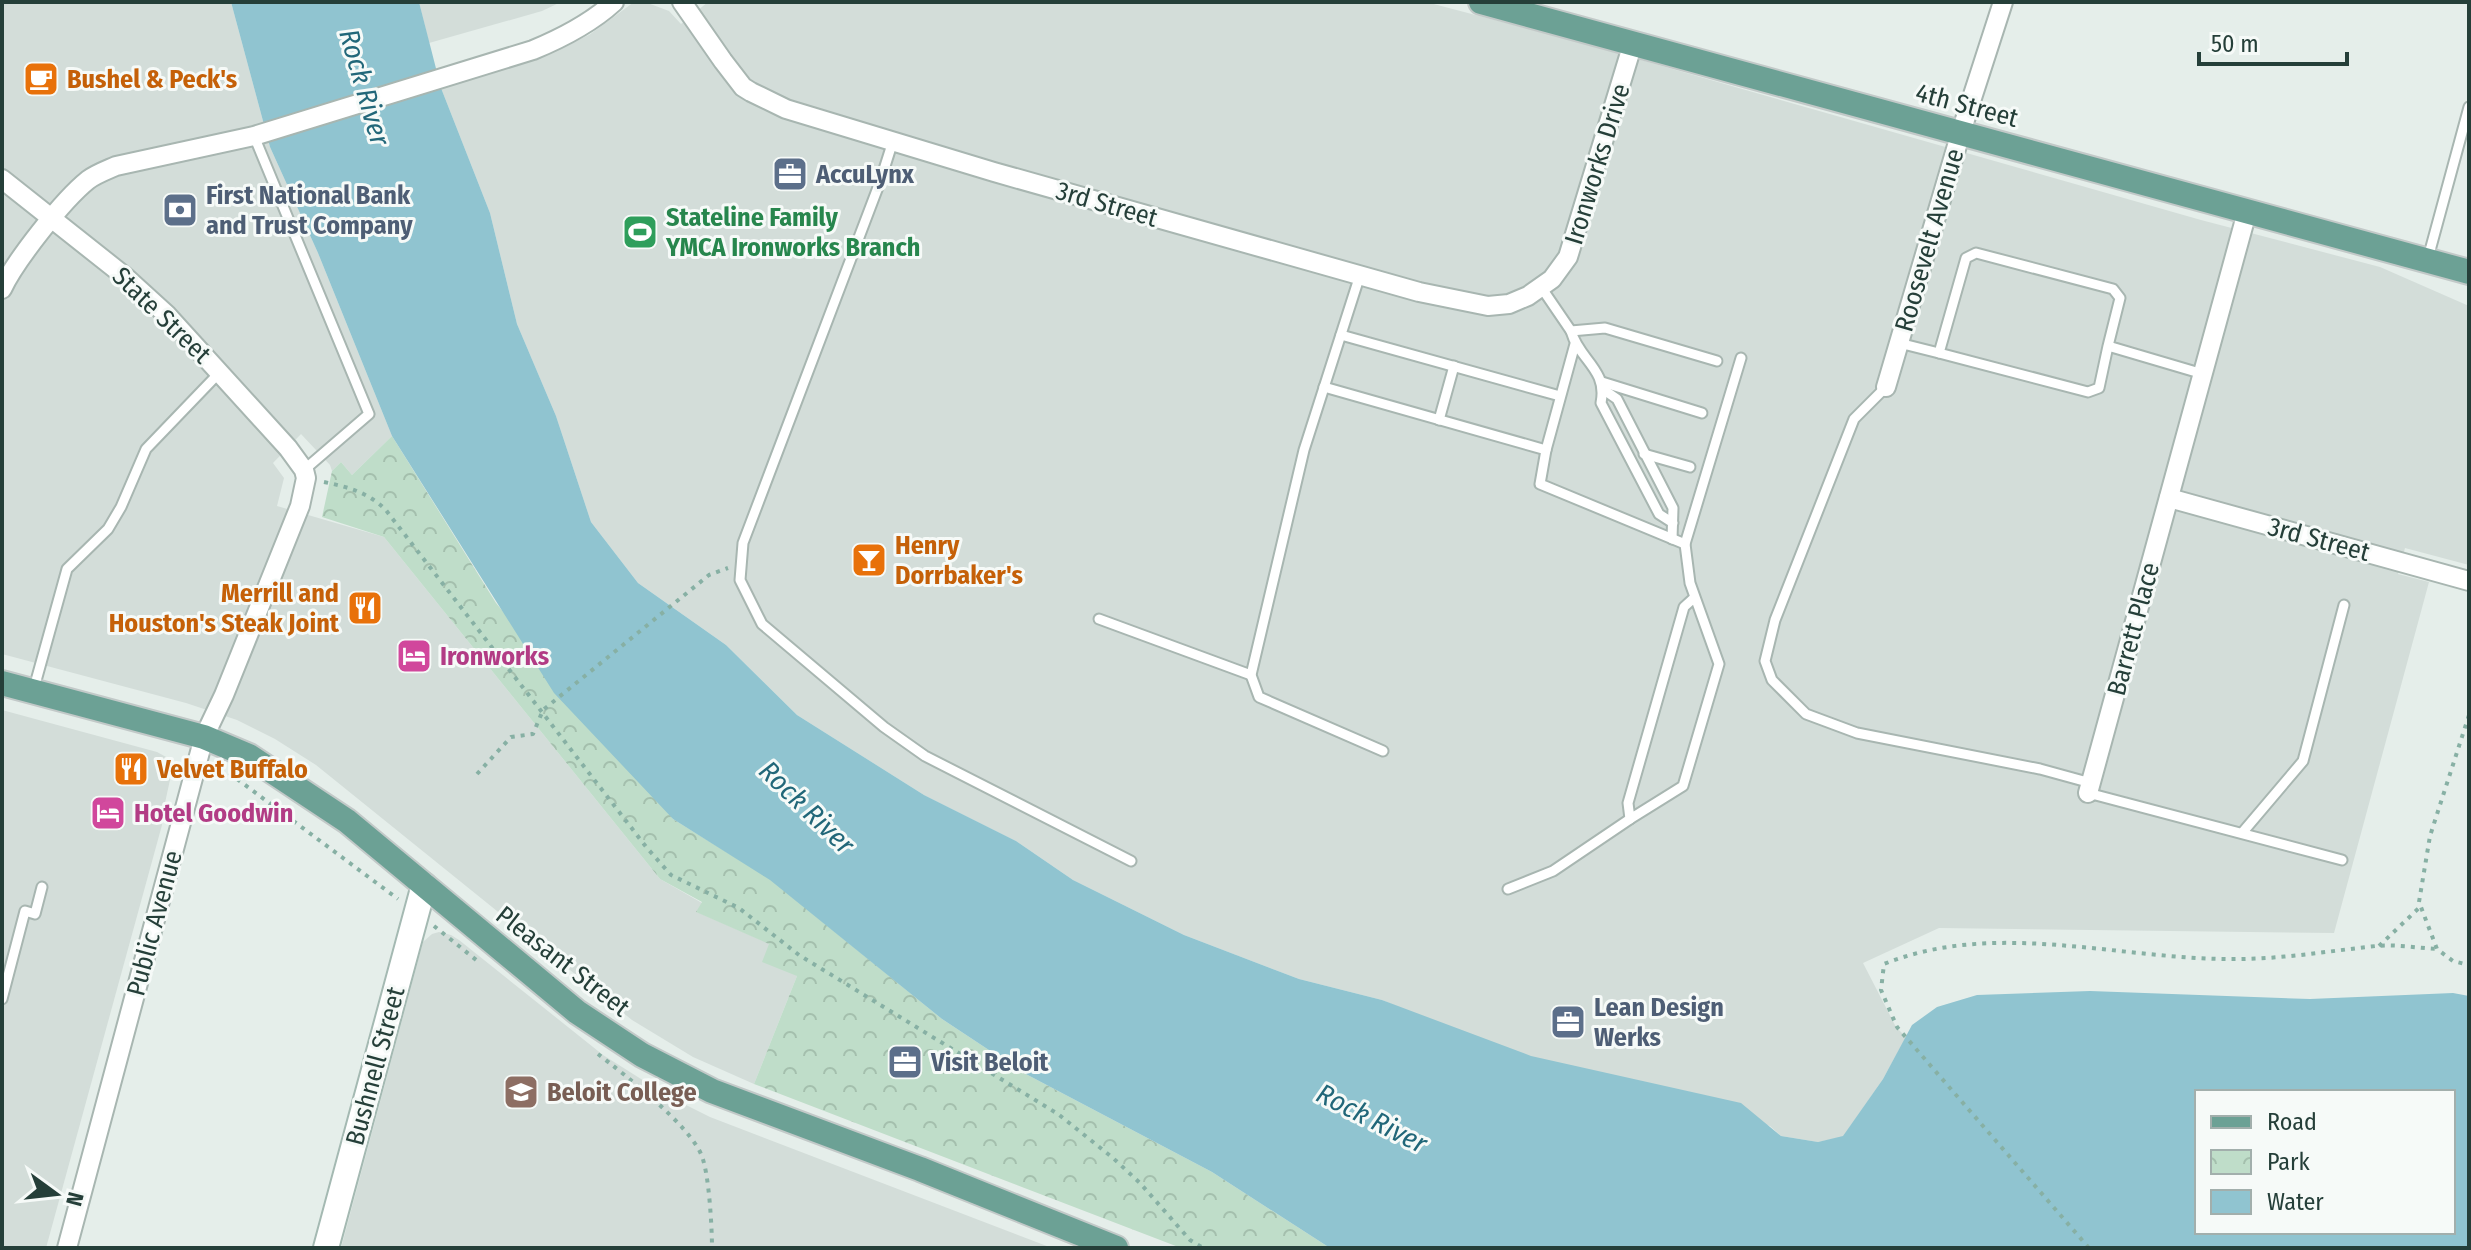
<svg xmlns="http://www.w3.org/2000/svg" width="2471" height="1250" viewBox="0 0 2471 1250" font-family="'Fira Sans Condensed',sans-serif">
	<defs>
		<pattern id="park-crowns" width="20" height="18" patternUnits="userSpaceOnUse" patternTransform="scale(2)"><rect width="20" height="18" fill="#bfddc9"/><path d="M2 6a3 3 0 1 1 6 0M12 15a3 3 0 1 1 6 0" fill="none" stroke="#a4bfad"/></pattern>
	</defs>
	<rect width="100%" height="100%" fill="#e5eeea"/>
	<!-- built -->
	<g fill="#d3ddd9">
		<path d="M2 2H231L270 147 318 253 392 436 352 475 341 462 332 471 330 465 301 434 273 463 284 478 277 506 384 537 660 879 702 903 697 912 770 944 797 976 754 1084 693 1057 632 1020 316 765 275 739 237 720 186 703 2 654Z"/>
		<path d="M419 2H561L542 11 429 43Z"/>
		<path d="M634 2H645L669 11 681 24 708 2H1426L1578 42 2201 220 2380 267 2469 306V565L2405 548 2398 574 2429 582 2334 933 1939 928 1863 963 1896 1027 1906 1037 1883 1079 1843 1137 1818 1142 1781 1136 1770 1126 1507 1054 1382 1000 1299 979 1184 935 1073 880 1016 841 924 795 797 715 726 645 638 583 591 522 556 416 517 324 490 213 441 88 571 43 589 35Z"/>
		<path d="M2 710 157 752 168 758 173 766 163 812 162 825 46 1248H2Z"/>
		<path d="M439 932 451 935 459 940 603 1055 668 1096 710 1117 1052 1248H341L423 942 432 934Z"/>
	</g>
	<!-- park -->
	<path fill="url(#park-crowns)" d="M392 436 496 603 673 819 770 879 942 1019 1022 1072 1212 1172 1330 1248H1181L754 1084 797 976 762 962 769 944 696 912 702 902 660 879 384 537 322 517 332 471 341 462 352 475Z"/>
	<!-- water -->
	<path fill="#90c4d0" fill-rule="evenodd" d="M231 2H419L441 88 490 213 517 324 556 416 591 522 638 583 726 645 797 715 924 795 1016 841 1073 880 1184 935 1299 979 1382 1000 1531 1056 1741 1103 1781 1136 1818 1142 1843 1136 1883 1079 1912 1025 1937 1007 1977 995 2090 991 2310 999 2453 993 2469 996V1248H1330L1212 1172 1022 1072 942 1019 770 880 673 819 554 693 392 436 318 253 270 147ZM2197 1092H2453V1232H2197Z"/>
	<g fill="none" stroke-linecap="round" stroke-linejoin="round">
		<defs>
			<g id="lane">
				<path d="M254 136 369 414 304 470"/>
				<path d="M893 141 880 182 743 543 740 580 762 624 884 727 925 756 1131 861"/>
				<path d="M2428 258 2469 107"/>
				<path d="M1360 275 1304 450 1251 675 1259 697 1383 751"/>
				<path d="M1541 287 1571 331 1605 328 1717 361"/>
				<path d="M1571 331C1579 360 1608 369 1601 403L1659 514 1673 523"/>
				<path d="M1341 335 1560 396"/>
				<path d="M1899 343 1939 353"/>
				<path d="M1575 344 1546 450 1540 484 1685 544"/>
				<path d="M2108 346 2099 388 2088 392 1939 353 1966 258 1976 253 2113 289 2120 298 2108 346 2203 374"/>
				<path d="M1602 382 1702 413"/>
				<path d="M1324 387 1546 450"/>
				<path d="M1886 387 1854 419 1775 620 1765 661 1772 680 1806 714 1857 733 2040 769 2091 783"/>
				<path d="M1604 390 1617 399 1673 508 1672 539"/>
				<path d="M1439 420 1454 366"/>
				<path d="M1644 454 1690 467"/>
				<path d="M1695 597 1684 607 1628 803 1630 819 1683 786 1719 664 1690 583 1685 544 1741 358"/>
				<path d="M1099 619 1251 675"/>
				<path d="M34 688 67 569 108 529 121 507 146 449 220 372"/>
				<path d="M2088 793 2342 860"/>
				<path d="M2242 833 2303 761 2344 605"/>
				<path d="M1508 889 1553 871 1630 819"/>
				<path d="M2 999 25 911 35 914 42 887"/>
			</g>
			<g id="street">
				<path d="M682 2 723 61 743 87 751 92 786 109 994 172 1419 292 1488 306 1509 304 1528 296 1552 279 1568 257 1633 43"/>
				<path d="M2 179 123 275 167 315 288 448 304 470 306 478 300 506 224 695 204 737 67 1248"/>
				<path d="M2 289C15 261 63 200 88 180 96 174 107 170 116 166L254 136 533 50C562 38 590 24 614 2"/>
				<path d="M1886 387 1961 132 2003 2"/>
				<path d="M2169 498 2469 581"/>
				<path d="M2088 793 2247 212"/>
			</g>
			<path id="secondary" d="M326 1248 424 885"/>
			<g id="primary">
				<path d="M1481 2 2469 272"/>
				<path d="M2 683 204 737 249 756 347 821 577 1012 642 1055 712 1091 920 1169 1116 1248"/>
			</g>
		</defs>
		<!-- lane casing -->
		<use href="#lane" stroke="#a8b6b1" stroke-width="13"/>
		<!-- street casing -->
		<use href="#street" stroke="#a8b6b1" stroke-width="22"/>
		<!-- secondary casing -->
		<use href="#secondary" stroke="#a4b9b2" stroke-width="28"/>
		<!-- primary casing -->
		<use href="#primary" stroke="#c2c9c8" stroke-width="28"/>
		<!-- path -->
		<g stroke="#87b0a4" stroke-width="4" stroke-dasharray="4 6" stroke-linecap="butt">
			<path d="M324 482C348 487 367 492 385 509L647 848 671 875 739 908 799 955 1058 1114 1113 1158 1140 1183 1190 1240 1203 1248"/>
			<path d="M2469 715 2430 836 2419 902 2437 949 2453 961 2469 965"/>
			<path d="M229 773 398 899"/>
			<path d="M477 774 511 737 533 734 543 710 709 575 728 568"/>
			<path d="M434 926 480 963"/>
			<path d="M2379 946 2420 907"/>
			<path d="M598 1054C625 1075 688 1124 701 1154 709 1171 712 1228 712 1248"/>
			<path d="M2089 1248 1897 1027 1881 990 1884 964C1996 919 2119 960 2236 959 2283 959 2329 951 2376 946 2396 944 2417 948 2437 949"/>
		</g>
		<!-- lane -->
		<use href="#lane" stroke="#fff" stroke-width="9"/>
		<!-- street -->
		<use href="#street" stroke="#fff" stroke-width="18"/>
		<!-- secondary -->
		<use href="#secondary" stroke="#fff" stroke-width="24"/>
		<!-- primary -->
		<use href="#primary" stroke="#6ca195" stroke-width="24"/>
	</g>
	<!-- icons -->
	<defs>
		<symbol id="cafe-square" viewBox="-11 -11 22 22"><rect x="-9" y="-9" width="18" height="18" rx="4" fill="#e8710a" stroke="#f6faf8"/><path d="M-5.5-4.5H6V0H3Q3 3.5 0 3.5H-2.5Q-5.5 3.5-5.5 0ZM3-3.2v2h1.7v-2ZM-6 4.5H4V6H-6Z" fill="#fff"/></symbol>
		<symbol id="office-square" viewBox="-11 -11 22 22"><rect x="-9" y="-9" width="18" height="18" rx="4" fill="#5c6f8a" stroke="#f6faf8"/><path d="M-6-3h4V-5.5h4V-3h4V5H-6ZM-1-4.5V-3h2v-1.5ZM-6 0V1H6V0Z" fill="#fff"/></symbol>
		<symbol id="bank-square" viewBox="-11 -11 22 22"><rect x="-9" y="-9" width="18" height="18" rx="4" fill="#5c6f8a" stroke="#f6faf8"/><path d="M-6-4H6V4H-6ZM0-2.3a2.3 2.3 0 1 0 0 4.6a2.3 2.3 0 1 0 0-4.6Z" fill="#fff"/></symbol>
		<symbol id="stadium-square" viewBox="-11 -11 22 22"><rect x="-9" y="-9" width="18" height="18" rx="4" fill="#2e9e5b" stroke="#f6faf8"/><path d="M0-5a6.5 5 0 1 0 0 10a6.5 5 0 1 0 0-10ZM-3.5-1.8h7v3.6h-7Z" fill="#fff"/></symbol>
		<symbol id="bar-square" viewBox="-11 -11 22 22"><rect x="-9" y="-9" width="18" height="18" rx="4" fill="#e8710a" stroke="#f6faf8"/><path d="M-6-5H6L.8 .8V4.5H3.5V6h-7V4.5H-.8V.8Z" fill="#fff"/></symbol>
		<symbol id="restaurant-square" viewBox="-11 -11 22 22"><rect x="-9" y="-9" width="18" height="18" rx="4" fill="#e8710a" stroke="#f6faf8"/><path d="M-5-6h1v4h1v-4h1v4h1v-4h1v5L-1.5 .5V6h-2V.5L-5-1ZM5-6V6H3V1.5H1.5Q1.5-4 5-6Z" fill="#fff"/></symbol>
		<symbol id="hotel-square" viewBox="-11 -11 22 22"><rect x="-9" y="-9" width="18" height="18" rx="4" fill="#d1479c" stroke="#f6faf8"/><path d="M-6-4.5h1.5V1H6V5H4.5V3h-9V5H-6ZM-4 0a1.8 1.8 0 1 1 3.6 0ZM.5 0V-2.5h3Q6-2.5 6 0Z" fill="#fff"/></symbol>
		<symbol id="university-square" viewBox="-11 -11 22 22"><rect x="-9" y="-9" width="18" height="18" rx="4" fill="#8d6e63" stroke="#f6faf8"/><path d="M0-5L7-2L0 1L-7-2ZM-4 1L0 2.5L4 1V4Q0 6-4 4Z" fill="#fff"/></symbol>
	</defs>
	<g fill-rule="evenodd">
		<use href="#cafe-square" x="21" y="59" width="40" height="40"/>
		<use href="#office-square" x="770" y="154" width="40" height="40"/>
		<use href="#bank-square" x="160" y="190" width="40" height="40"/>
		<use href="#stadium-square" x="620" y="212" width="40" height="40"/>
		<use href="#bar-square" x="849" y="540" width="40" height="40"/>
		<use href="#restaurant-square" x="345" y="588" width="40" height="40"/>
		<use href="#hotel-square" x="394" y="636" width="40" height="40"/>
		<use href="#restaurant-square" x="111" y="749" width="40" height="40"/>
		<use href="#hotel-square" x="88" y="793" width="40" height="40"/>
		<use href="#office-square" x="1548" y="1002" width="40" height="40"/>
		<use href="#office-square" x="885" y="1042" width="40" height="40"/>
		<use href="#university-square" x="501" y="1072" width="40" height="40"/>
	</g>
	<g text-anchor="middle" stroke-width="6" stroke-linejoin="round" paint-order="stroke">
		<!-- food labels -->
		<g font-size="26" font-weight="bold" fill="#c56008" stroke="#f6faf8" text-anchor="start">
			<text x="67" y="88">Bushel &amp; Peck's</text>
			<text x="895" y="554">Henry<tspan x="895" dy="30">Dorrbaker's</tspan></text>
			<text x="339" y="602" text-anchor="end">Merrill and<tspan x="339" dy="30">Houston's Steak Joint</tspan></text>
			<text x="157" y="778">Velvet Buffalo</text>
		</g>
		<!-- street labels -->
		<g font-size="26" fill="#253f39" stroke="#f6faf8">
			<text transform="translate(1967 105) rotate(15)" y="9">4th Street</text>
			<text transform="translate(1597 164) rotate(-73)" y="9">Ironworks Drive</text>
			<text transform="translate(1107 204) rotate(16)" y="9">3rd Street</text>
			<text transform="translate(1929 240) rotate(-74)" y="9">Roosevelt Avenue</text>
			<text transform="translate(162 315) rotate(44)" y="9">State Street</text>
			<text transform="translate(2319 539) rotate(15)" y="9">3rd Street</text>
			<text transform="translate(2133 629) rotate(-75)" y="9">Barrett Place</text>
			<text transform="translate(154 923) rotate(-75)" y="9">Public Avenue</text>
			<text transform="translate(563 961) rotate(38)" y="9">Pleasant Street</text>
			<text transform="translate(375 1066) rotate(-75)" y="9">Bushnell Street</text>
		</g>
		<!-- service labels -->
		<g font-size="26" font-weight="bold" fill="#4e5e75" stroke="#f6faf8" text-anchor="start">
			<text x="816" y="183">AccuLynx</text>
			<text x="206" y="204">First National Bank<tspan x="206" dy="30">and Trust Company</tspan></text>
			<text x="1594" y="1016">Lean Design<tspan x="1594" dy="30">Werks</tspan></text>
			<text x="931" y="1071">Visit Beloit</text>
		</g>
		<!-- leisure labels -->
		<g font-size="26" font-weight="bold" fill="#27864d" stroke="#f6faf8" text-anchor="start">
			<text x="666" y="226">Stateline Family<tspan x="666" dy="30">YMCA Ironworks Branch</tspan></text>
		</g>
		<!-- hotel labels -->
		<g font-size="26" font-weight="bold" fill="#b23c85" stroke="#f6faf8" text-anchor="start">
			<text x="440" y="665">Ironworks</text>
			<text x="134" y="822">Hotel Goodwin</text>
		</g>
		<!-- education labels -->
		<g font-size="26" font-weight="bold" fill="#785e54" stroke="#f6faf8" text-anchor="start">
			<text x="547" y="1101">Beloit College</text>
		</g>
		<!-- water labels -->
		<g font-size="28" font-style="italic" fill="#216779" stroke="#f6faf8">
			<text transform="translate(365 87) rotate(74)" y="10">Rock River</text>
			<text transform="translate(807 807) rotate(44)" y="10">Rock River</text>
			<text transform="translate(1372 1118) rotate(27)" y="10">Rock River</text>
		</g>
	</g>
	<!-- border -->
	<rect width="2471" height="1250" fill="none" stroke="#253f39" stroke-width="8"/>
	<!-- legend -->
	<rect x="2195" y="1090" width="260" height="144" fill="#f6faf8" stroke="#a2afac" stroke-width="2"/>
	<rect x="2211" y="1116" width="40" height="12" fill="#6ca195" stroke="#a2afac" stroke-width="2"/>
	<text x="2267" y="1130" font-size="24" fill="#253f39">Road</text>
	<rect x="2211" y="1150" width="40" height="24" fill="url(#park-crowns)" stroke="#a2afac" stroke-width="2"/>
	<text x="2267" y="1170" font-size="24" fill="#253f39">Park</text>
	<rect x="2211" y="1190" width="40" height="24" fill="#90c4d0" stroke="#a2afac" stroke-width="2"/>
	<text x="2267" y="1210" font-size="24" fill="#253f39">Water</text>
	<!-- north arrow -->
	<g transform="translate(56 1194) rotate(105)" stroke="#f6faf8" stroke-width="6" paint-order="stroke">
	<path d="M0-6L14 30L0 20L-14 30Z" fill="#253f39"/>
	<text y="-12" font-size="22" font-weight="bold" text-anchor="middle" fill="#253f39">N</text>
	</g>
	<!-- scale -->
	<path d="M2199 52v12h148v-12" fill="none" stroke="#253f39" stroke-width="4"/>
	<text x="2211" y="52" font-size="24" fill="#253f39" stroke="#f6faf8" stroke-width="6" paint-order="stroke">50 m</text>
</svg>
